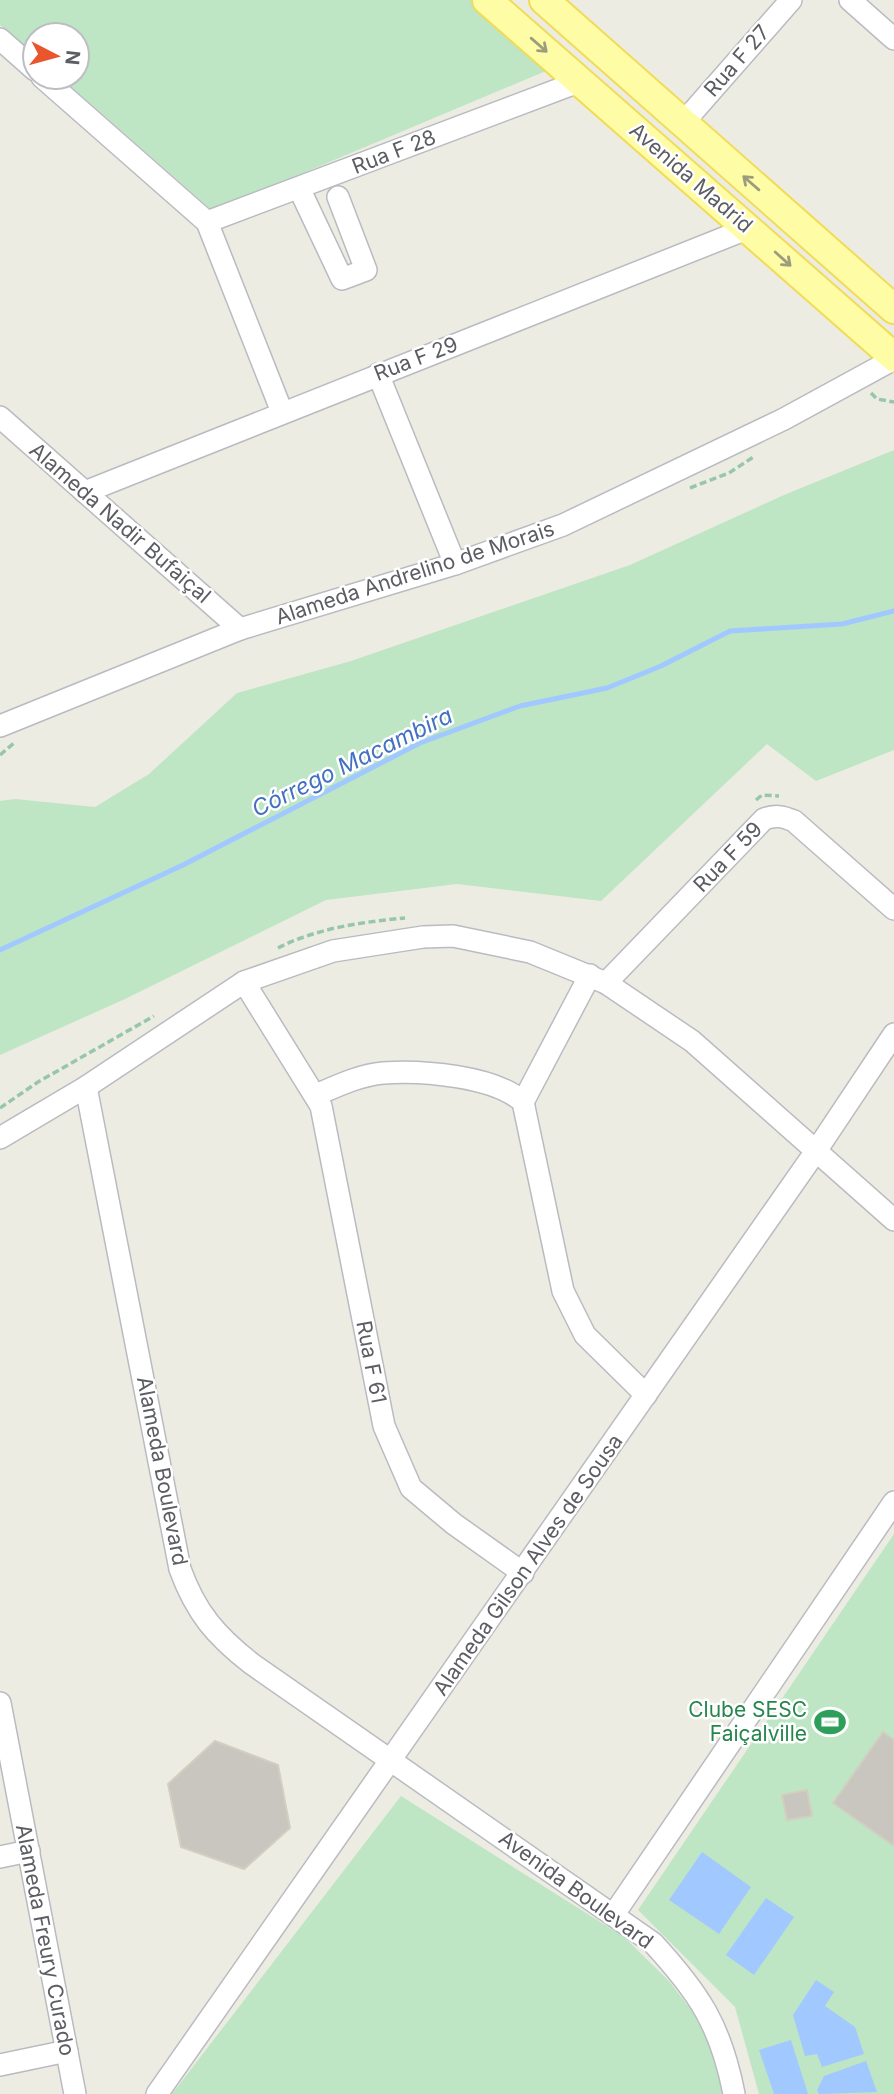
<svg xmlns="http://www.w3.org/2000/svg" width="894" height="2094" viewBox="0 0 894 2094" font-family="Inter,sans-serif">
	<rect width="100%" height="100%" fill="#edece2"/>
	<!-- green -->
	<g fill="#bee5c4">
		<path d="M0 0H473L553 68 213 211 60 77H77V35H35V55L0 25Z"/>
		<path d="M894 450V750L816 781 767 744 601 901 457 884 326 900 125 999 0 1055V801L15 799 95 807 149 774 237 693 351 661 630 565 784 495Z"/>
		<path d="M894 1534V2094H759L735 2007 638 1910Z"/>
		<path d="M401 1796 624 1937 669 1981 698 2019 716 2055 726 2094H172Z"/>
	</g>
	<!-- water -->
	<g fill="#a1c9ff">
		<path d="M702 1852 751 1887 719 1934 669 1900Z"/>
		<path d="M766 1898 794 1917 754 1975 726 1955Z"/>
		<path d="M816 1980 834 1992 825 2006 855 2027 864 2054 822 2067 817 2054 805 2056 793 2015Z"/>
		<path d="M791 2040 808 2094H774L759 2050Z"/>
		<path d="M866 2061 877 2092 819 2094 817 2090 824 2076Z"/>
	</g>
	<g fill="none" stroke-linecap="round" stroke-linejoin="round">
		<!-- stream -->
		<path stroke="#a1c9ff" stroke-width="5" d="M0 950 183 865 420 743 520 706 607 688 661 666 730 631 842 624 894 611"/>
	</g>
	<!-- building -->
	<g fill="#c8c6bf" stroke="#d2cfc1" stroke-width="2">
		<path d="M883 1732 894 1740V1846L833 1803Z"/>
		<path d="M215 1741 278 1765 290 1828 244 1869 181 1847 168 1784Z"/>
		<path d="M807 1790 812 1816 787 1820 782 1795Z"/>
	</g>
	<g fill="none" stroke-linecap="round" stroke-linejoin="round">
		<defs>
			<g id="minor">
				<path d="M850 0 894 39"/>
				<path d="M0 39 35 70"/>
				<path d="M42 77 207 222 282 412"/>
				<path d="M683 123 791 0"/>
				<path d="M299 188 342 279 366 270 338 197"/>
				<path d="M207 222 581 81"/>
				<path d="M378 374 455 564"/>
				<path d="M0 417 240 629"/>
				<path d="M85 492 749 228"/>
				<path d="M0 726 240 629 455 564 563 525 784 419 894 359"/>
				<path d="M244 982 321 1106 384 1426 411 1488 454 1524 523 1573"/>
				<path d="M606 983 764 819C775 815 782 816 794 821L894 909"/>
				<path d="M86 1087 180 1569C196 1613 216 1636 252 1664L653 1943C699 1993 721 2026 734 2094"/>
				<path d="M316 1095C337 1086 360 1075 383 1073 421 1070 495 1076 523 1102L563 1291 585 1335 646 1395"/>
				<path d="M523 1102 590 975"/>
				<path d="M0 1138 86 1087 244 982 333 951 423 937 453 936 530 952 606 983 692 1041 894 1220"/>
				<path d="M0 1703 75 2094"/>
				<path d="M0 1857 29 1851"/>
				<path d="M614 1914 894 1502"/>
				<path d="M0 2065 67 2051"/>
				<path d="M157 2094 816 1151 894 1034"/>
			</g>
			<g id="major">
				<path d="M487 0 894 357"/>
				<path d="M544 0 894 309"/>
			</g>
		</defs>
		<!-- minor casing -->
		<use href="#minor" stroke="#babbc1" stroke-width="24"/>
		<!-- major casing -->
		<use href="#major" stroke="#f1db57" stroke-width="32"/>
		<!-- path -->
		<g stroke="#97c6ab" stroke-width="3.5" stroke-dasharray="7 3.5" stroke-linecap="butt">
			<path d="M871 393 877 399 894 402"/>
			<path d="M690 488 729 473 755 456"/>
			<path d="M0 755 14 743"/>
			<path d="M756 800 762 795 779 796"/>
			<path d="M278 948C317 928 362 922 405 918"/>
			<path d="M0 1108 38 1082 154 1016"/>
		</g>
		<!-- minor -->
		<use href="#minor" stroke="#fff" stroke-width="21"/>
		<!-- major -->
		<use href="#major" stroke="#fffca6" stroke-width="28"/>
	</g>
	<!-- one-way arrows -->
	<defs><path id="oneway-shaft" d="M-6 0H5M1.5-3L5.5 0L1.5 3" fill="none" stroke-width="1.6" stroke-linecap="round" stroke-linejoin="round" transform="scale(1.75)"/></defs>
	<g stroke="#9d9d7e">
		<use href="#oneway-shaft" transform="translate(539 45) rotate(41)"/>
		<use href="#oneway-shaft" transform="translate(751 183) rotate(-139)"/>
		<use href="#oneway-shaft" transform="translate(783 259) rotate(42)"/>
	</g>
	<!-- icons -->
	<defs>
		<symbol id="stadium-bare" viewBox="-9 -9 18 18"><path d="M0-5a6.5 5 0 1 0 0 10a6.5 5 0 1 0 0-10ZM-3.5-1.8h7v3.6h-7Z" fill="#2e9e5b" stroke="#fff" stroke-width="2.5" paint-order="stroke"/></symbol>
	</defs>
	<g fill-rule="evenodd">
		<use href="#stadium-bare" x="808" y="1700" width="44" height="44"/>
	</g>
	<g text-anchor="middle" stroke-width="5" stroke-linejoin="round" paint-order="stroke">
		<!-- street labels -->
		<g font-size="21" fill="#5b5d63" stroke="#fff">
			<text transform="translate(737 61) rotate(-49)" y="7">Rua F 27</text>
			<text transform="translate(394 152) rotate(-21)" y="7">Rua F 28</text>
			<text transform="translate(691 178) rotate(41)" y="7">Avenida Madrid</text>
			<text transform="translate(416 359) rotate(-21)" y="7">Rua F 29</text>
			<text transform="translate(120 523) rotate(41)" y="7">Alameda Nadir Bufaiçal</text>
			<text transform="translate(415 573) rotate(-18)" y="7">Alameda Andrelino de Morais</text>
			<text transform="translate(728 857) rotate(-46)" y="7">Rua F 59</text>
			<text transform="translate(371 1362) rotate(79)" y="7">Rua F 61</text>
			<text transform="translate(162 1471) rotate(79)" y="7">Alameda Boulevard</text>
			<text transform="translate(528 1565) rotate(-55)" y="7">Alameda Gilson Alves de Sousa</text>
			<text transform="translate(576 1890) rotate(36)" y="7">Avenida Boulevard</text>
			<text transform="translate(45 1940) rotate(79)" y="7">Alameda Freury Curado</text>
		</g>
		<!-- leisure labels -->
		<g font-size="21" fill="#27864d" stroke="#fff" text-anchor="end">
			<text x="807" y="1717">Clube SESC<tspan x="807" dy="24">Faiçalville</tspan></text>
		</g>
		<!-- water labels -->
		<g font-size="23" font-style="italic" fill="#4370c3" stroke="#fff">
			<text transform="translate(352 762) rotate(-26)" y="8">Córrego Macambira</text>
		</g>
	</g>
	<!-- north arrow -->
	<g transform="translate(56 56) rotate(96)"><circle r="33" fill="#ffffff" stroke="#bdbec1" stroke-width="2"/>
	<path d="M0-5L12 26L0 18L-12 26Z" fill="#e9552d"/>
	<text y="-10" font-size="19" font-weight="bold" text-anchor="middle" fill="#5b5d63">N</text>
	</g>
</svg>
